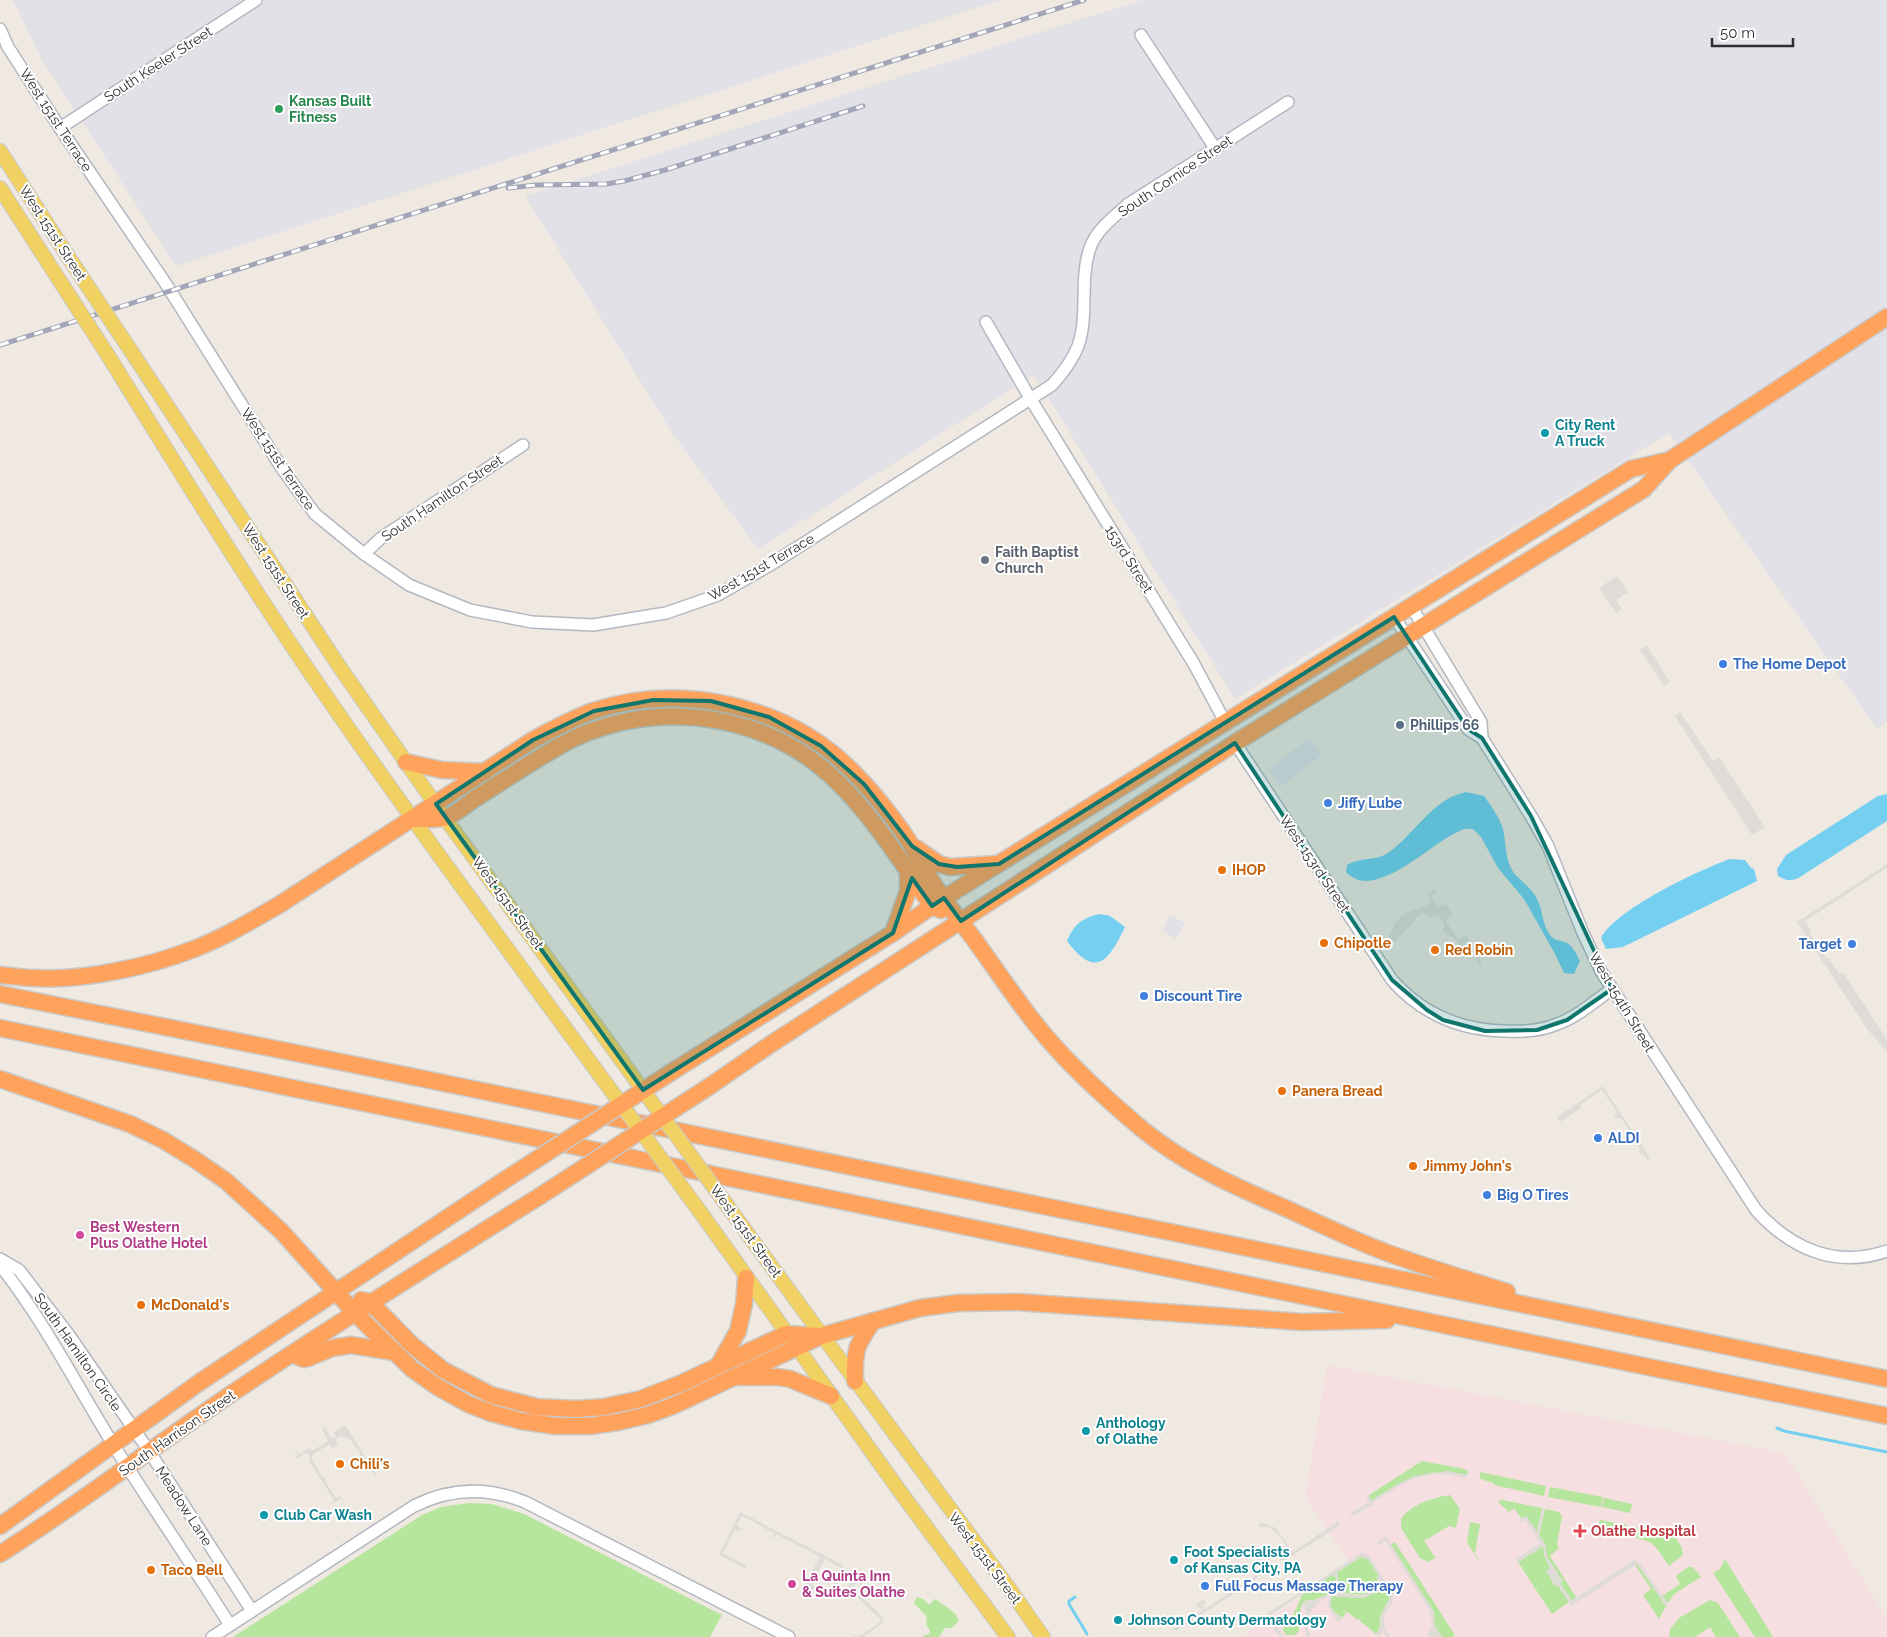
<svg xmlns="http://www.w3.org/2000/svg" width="1887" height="1637" viewBox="0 0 1887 1637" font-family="Raleway,sans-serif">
	<rect width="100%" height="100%" fill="#efe9e1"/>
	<!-- industrial -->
	<g fill="#e3e1e8">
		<path d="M13 0H1000L176 266 42 60Z"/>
		<path d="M1142 0H1887V721L1877 729 1669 433 1235 699 1034 375 758 549 673 434 525 196Z"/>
		<path d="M1310 738 1322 755 1280 787 1268 769Z"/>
		<path d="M1170 915 1185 923 1176 939 1162 931Z"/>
	</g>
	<!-- medical -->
	<path fill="#f5dfe0" d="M1327 1365 1785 1453 1887 1619V1637H1240L1351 1564 1305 1497Z"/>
	<!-- green -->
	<g fill="#b6e59e">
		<path d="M1422 1461 1464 1469 1468 1471 1467 1475C1428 1466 1403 1480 1371 1501L1369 1495Z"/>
		<path d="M1480 1472 1546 1486 1544 1496 1494 1485V1483L1480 1479Z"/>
		<path d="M1550 1487 1603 1497 1601 1507 1548 1497Z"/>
		<path d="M1450 1495 1460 1509 1456 1528 1449 1526 1424 1541 1435 1557H1437L1428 1562 1420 1558 1401 1528V1519C1410 1505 1434 1497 1450 1495Z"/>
		<path d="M1604 1498 1632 1504 1630 1513 1602 1507Z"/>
		<path d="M1502 1500 1542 1508 1537 1532 1526 1516 1521 1518 1514 1508 1509 1512 1498 1502Z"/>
		<path d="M469 1503 492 1504 524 1514 722 1615 710 1637H233L422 1515 441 1507Z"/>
		<path d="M1545 1509 1559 1512 1562 1516 1557 1544 1559 1548 1550 1556 1576 1597 1572 1601 1560 1583 1562 1581 1547 1557 1545 1544 1539 1535Z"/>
		<path d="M1600 1520 1627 1525 1626 1535 1597 1529Z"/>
		<path d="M1470 1522 1480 1524 1475 1553 1482 1565 1467 1543Z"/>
		<path d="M1630 1526 1674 1535 1682 1548 1683 1555 1669 1566C1653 1543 1656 1542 1628 1536Z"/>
		<path d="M1395 1542 1455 1635 1452 1637H1442L1435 1626 1433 1610 1391 1545Z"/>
		<path d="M1543 1546 1544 1555 1551 1568 1546 1571 1557 1584 1569 1602 1552 1614 1518 1562Z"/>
		<path d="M1361 1557 1368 1559 1378 1574C1376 1605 1352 1592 1335 1592L1338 1582 1337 1572Z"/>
		<path d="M1725 1559 1773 1637H1755L1713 1573 1720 1569Z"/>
		<path d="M1637 1564 1666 1606 1659 1619 1643 1595 1651 1589 1635 1565Z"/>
		<path d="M1688 1567H1693L1701 1577 1674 1594 1668 1603 1662 1596 1680 1584 1676 1576Z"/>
		<path d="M1333 1574 1336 1578 1335 1586 1331 1593 1302 1605 1299 1617V1631L1295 1635H1286L1283 1630 1284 1625 1294 1613 1302 1595Z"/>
		<path d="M1382 1582C1397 1599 1386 1600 1381 1615 1378 1625 1384 1624 1376 1634L1360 1621 1361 1618 1358 1620 1344 1610 1346 1613 1342 1618C1334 1612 1326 1606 1332 1596L1363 1598 1373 1593Z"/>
		<path d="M917 1597 923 1599 929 1605 935 1599 937 1600C945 1607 956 1611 959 1621L951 1628H945L939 1637H920L929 1634 930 1631 926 1624 927 1617 914 1603Z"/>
		<path d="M1710 1600 1718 1603 1740 1637H1716L1710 1627 1695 1637H1669L1670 1629 1679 1618Z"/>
	</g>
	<!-- plaza -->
	<g fill="#dfdcd8" fill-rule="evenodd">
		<path d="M1617 576 1628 592 1616 600 1622 609 1616 613 1599 588Z"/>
		<path d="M1647 646 1670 682 1664 686 1640 650Z"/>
		<path d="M1680 712 1713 761 1719 757 1726 768 1765 827 1752 835 1675 716Z"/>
		<path d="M1887 864V868L1805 921 1811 930 1809 932 1826 958 1828 957 1839 974 1843 972 1887 1040V1051L1867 1029 1797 922Z"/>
		<path d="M1433 889 1438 890 1431 896 1438 907 1446 904 1453 915 1446 921 1458 940 1464 936 1467 937 1482 963 1480 966 1477 963 1478 961 1451 936 1450 937 1443 931 1444 923 1437 916 1428 917 1422 912 1395 942 1389 937 1394 925 1400 917 1410 911 1424 907 1431 902 1427 895Z"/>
		<path d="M1603 1086 1649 1157V1162L1643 1153 1640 1154 1638 1152 1641 1150 1621 1118 1617 1119 1614 1115 1617 1112 1602 1090 1580 1105 1581 1108 1560 1122 1557 1117Z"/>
		<path d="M345 1425 377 1475 375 1476 362 1457H360V1452L354 1446 350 1439 340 1436 335 1440 338 1445 332 1448 329 1444 314 1454 311 1457 322 1477 326 1479 325 1481 336 1498 340 1496 347 1505 341 1499 328 1506 334 1500 310 1463 309 1454 307 1453 297 1458 295 1457 298 1455 293 1447 300 1454 308 1449 314 1450 328 1441 322 1428H325L331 1437 333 1438 336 1436 334 1432Z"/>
		<path d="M1447 1471 1467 1475 1464 1478 1452 1475 1436 1474 1415 1478 1399 1486 1373 1503 1375 1504 1371 1507V1505L1354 1516 1349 1514 1369 1502 1366 1497 1369 1495 1371 1501 1398 1484 1414 1476Z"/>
		<path d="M1542 1508 1545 1509 1539 1535 1545 1544 1547 1557 1563 1581 1560 1583 1571 1601 1634 1560 1641 1564 1664 1599 1668 1603 1666 1606 1637 1564 1571 1606 1558 1584 1555 1586 1546 1571 1550 1568 1546 1560 1543 1546 1518 1562 1516 1559 1540 1543 1525 1520 1521 1522 1519 1520 1526 1515 1537 1532Z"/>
		<path d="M740 1512 841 1564 855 1578 856 1583 852 1587 884 1618 882 1624 863 1637H854L850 1635V1634L858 1637 879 1623 880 1619 847 1587 852 1582V1578L844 1573 832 1594H827L826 1596 814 1590 809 1599 800 1594 820 1557 776 1534 774 1538 772 1537 774 1533 742 1516 737 1525 741 1529 740 1531H734L723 1553 747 1566 745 1568 719 1555ZM825 1559 842 1569 832 1589H827L826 1592 811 1584Z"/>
		<path d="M1339 1521V1526L1284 1561 1279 1560 1291 1553 1280 1536 1271 1528 1259 1526 1260 1522 1276 1528 1293 1552Z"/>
		<path d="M1385 1537 1389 1538V1541L1433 1610 1435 1626 1442 1637H1427L1432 1625 1430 1611 1387 1543 1384 1541 1378 1546 1377 1542Z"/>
		<path d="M1361 1553H1365L1370 1557 1393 1592 1392 1604 1385 1614 1384 1620 1385 1629 1391 1637H1387L1383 1632 1379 1637 1376 1634 1381 1627V1615L1390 1598 1389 1592 1382 1582 1373 1593 1363 1598 1332 1596 1330 1605 1334 1612 1342 1618 1338 1622 1328 1607 1329 1597 1321 1600 1310 1612 1307 1627 1310 1637H1307L1304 1626 1307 1612 1301 1604 1307 1600H1316L1331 1593 1336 1581V1576L1333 1574 1271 1615 1270 1618 1284 1637H1280L1267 1619 1268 1613ZM1361 1557 1368 1559 1378 1574 1377 1582 1374 1587 1369 1592 1361 1596 1335 1592 1338 1582 1337 1572Z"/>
		<path d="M1258 1573 1256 1579 1176 1631 1172 1629 1202 1611 1200 1606 1198 1608 1196 1604 1201 1601 1204 1599 1206 1603 1202 1605 1205 1609 1252 1578Z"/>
	</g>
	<!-- water -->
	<g fill="#75cff0">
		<path d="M1466 792 1484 796C1491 806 1499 816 1503 829 1506 842 1505 858 1512 870 1518 880 1531 886 1537 899 1543 910 1542 925 1550 935 1554 941 1561 940 1567 943 1573 946 1577 955 1580 961L1574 974 1564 973 1555 954 1524 899 1498 868 1481 837 1473 829C1470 829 1465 828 1462 830 1433 840 1375 904 1346 872L1347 865C1360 857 1376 861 1388 853 1415 834 1432 799 1466 792Z"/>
		<path d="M1887 794V821L1800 877C1791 882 1787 881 1778 876L1777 869 1786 855 1878 796Z"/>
		<path d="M1730 859 1745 860 1751 868 1754 869 1757 881 1623 947 1606 949 1601 938C1616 909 1699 870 1730 859Z"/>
		<path d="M1101 914 1110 916 1125 927C1109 960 1096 980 1067 941 1074 924 1083 917 1101 914Z"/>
	</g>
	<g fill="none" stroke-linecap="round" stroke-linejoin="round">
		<!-- stream -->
		<g stroke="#75cff0" stroke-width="3">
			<path d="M1777 1428 1784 1431 1887 1452"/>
			<path d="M1075 1597 1069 1601V1604L1087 1634"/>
		</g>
		<defs>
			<g id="minor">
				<path d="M0 29 8 47 60 128 166 284 281 467 315 514 364 554 409 585 470 610 532 622 593 625 666 613 718 595 770 565 1052 385C1063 373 1072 361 1078 346 1089 315 1079 280 1090 248 1096 230 1114 217 1127 205L1288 102"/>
				<path d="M1141 35 1215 148"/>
				<path d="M60 128 256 0"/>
				<path d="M986 322 1030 398 1194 664 1225 722"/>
				<path d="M364 554 381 538 523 445"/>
				<path d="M1411 606 1481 722 1482 738"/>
				<path d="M1394 617 1468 729 1482 738 1531 816 1548 846 1583 933 1602 973 1756 1210C1790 1248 1835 1269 1887 1251"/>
				<path d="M1235 743 1392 980C1422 1014 1460 1030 1504 1031 1521 1032 1541 1031 1557 1024 1577 1017 1595 1001 1612 989"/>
				<path d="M0 1259 19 1270 69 1335 149 1451 252 1611"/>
				<path d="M0 1265C44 1321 77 1386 114 1446 152 1506 192 1565 230 1625"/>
				<path d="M212 1637 414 1506C450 1488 488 1487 525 1502L789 1637"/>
			</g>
			<g id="major">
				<path d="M0 151 73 264"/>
				<path d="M0 188 54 272"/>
				<path d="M131 351 341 669 445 818 595 1024"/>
				<path d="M109 357C176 465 242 573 313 677 387 785 464 890 541 995"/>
				<path d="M701 1213 904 1497 1008 1637"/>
				<path d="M793 1296 1011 1591 1043 1637"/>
			</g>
			<g id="highway">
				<path d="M406 762 442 770 485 772"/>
				<path d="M414 819C423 819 434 820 444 818 453 816 465 806 473 800 500 783 527 765 556 748 640 698 757 708 830 775 871 812 900 861 932 906L941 910"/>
				<path d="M916 848 939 864 950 867 996 864"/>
				<path d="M893 933 908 891V873"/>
				<path d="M0 975C11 976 23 978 34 978 83 981 148 967 194 949 225 937 253 920 282 903L533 740C553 729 572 719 593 711 682 682 787 705 853 772 873 792 898 823 913 848 918 857 922 866 928 875 941 897 958 918 974 939 994 967 1013 995 1034 1022 1065 1062 1104 1097 1142 1129 1184 1164 1236 1187 1285 1208 1318 1223 1351 1239 1385 1252 1425 1267 1466 1279 1507 1292"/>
				<path d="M0 994 346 1063 1887 1379"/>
				<path d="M0 1028 1887 1416"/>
				<path d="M670 1073 893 933 944 898 1631 469 1670 460"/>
				<path d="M0 1079 130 1124 163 1140 194 1159 226 1181 281 1231 355 1313 412 1369 436 1386 468 1404 491 1413 521 1421 556 1426H590L618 1422 648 1415 675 1405 821 1336 920 1308 958 1303 1018 1302 1302 1322 1387 1320"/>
				<path d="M710 1086 771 1044 1235 743 1644 489 1670 460 1887 317"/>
				<path d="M361 1300 370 1302 411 1344 443 1370 491 1395 537 1407 556 1408 577 1409 604 1407 641 1399 682 1383 786 1334 819 1336"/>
				<path d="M292 1354 304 1359 308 1358 332 1348 351 1345 394 1352"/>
				<path d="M718 1366 738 1331 744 1304 746 1278"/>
				<path d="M739 1377H778L790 1379 831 1396"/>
				<path d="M855 1381C854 1350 856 1346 873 1321"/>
				<path d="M0 1526 200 1382 494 1187"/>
				<path d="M0 1554C79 1504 153 1447 231 1394 332 1326 436 1261 540 1196"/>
			</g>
		</defs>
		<!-- minor casing -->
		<use href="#minor" stroke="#b4b7c1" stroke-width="14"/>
		<!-- major casing -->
		<use href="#major" stroke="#c9c9c9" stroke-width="16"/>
		<!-- highway casing -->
		<use href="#highway" stroke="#c9c9c9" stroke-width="19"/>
		<!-- minor -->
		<use href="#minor" stroke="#fff" stroke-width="11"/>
		<!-- major -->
		<use href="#major" stroke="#f2d163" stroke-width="14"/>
		<!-- highway -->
		<use href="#highway" stroke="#ffa35c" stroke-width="16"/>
		<defs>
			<g id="rail">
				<path d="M508 188 536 185 606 184 624 181 665 170 863 106"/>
				<path d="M0 345 1084 0"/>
			</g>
		</defs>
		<!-- rail casing -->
		<use href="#rail" stroke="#a3a6b8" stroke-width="5"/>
		<!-- rail -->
		<use href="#rail" stroke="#fff" stroke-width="3" stroke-dasharray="9" stroke-linecap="butt"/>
		<defs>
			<g id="major-bridge">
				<path d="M73 264 131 351"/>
				<path d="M54 272 109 357"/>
				<path d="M541 995 701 1213"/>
				<path d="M595 1024 793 1296"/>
			</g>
			<g id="highway-bridge">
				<path d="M494 1187 670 1073"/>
				<path d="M540 1196 710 1086"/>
			</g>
		</defs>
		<!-- major-bridge casing -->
		<use href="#major-bridge" stroke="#c9c9c9" stroke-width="16" stroke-linecap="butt"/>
		<!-- highway-bridge casing -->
		<use href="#highway-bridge" stroke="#c9c9c9" stroke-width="19" stroke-linecap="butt"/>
		<!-- major-bridge -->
		<use href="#major-bridge" stroke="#f2d163" stroke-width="14"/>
		<!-- highway-bridge -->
		<use href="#highway-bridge" stroke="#ffa35c" stroke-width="16"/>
	</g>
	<!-- marked area -->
	<path fill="#0f766e" fill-opacity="0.2" stroke="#0f766e" stroke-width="4" stroke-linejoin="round" d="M1394 617 1468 729 1482 738 1531 816 1612 989 1567 1020 1537 1030 1485 1031 1443 1020 1427 1010 1392 980 1235 743 961 921 944 898 932 906 912 878 893 933 643 1090 436 804 533 740 594 711 653 700 711 701 769 717 821 746 864 784 912 846 939 864 957 867 999 864Z"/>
	<!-- markers -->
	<circle fill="#2e9e5b" stroke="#fff" stroke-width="2" cx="279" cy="109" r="5"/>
	<g fill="#0f9aa8" stroke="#fff" stroke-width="2">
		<circle cx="1545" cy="433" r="5"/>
		<circle cx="1086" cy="1431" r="5"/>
		<circle cx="264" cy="1515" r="5"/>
		<circle cx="1174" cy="1560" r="5"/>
		<circle cx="1118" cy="1620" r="5"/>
	</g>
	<circle fill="#6b7280" stroke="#fff" stroke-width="2" cx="985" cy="560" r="5"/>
	<g fill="#3f7fe0" stroke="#fff" stroke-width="2">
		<circle cx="1723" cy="664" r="5"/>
		<circle cx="1328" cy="803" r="5"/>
		<circle cx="1852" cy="944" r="5"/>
		<circle cx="1144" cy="996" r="5"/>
		<circle cx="1598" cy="1138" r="5"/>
		<circle cx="1487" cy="1195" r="5"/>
		<circle cx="1205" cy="1586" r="5"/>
	</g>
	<circle fill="#5c6f8a" stroke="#fff" stroke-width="2" cx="1400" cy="725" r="5"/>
	<g fill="#e8710a" stroke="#fff" stroke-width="2">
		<circle cx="1222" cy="870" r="5"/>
		<circle cx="1324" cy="943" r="5"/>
		<circle cx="1435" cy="950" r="5"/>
		<circle cx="1282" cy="1091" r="5"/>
		<circle cx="1413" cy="1166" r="5"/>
		<circle cx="141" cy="1305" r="5"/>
		<circle cx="340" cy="1464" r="5"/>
		<circle cx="151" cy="1570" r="5"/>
	</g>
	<g fill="#d1479c" stroke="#fff" stroke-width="2">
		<circle cx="80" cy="1235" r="5"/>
		<circle cx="792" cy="1584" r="5"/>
	</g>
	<path fill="#e0444e" stroke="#fff" stroke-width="2" d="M1577.5 1523.5h5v5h5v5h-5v5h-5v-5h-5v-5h5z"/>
	<g text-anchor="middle" stroke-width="4" stroke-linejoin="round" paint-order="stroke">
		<!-- street labels -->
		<g font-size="14" fill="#2e2e2e" stroke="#fff">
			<text transform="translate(158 64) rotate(-33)" y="5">South Keeler Street</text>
			<text transform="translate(56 120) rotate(57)" y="5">West 151st Terrace</text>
			<text transform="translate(1175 176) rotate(-34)" y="5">South Cornice Street</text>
			<text transform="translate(53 233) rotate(57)" y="5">West 151st Street</text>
			<text transform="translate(278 459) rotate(56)" y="5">West 151st Terrace</text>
			<text transform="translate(442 498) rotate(-34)" y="5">South Hamilton Street</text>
			<text transform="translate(1129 559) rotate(58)" y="5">153rd Street</text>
			<text transform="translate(761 567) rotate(-30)" y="5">West 151st Terrace</text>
			<text transform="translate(276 571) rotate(57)" y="5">West 151st Street</text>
			<text transform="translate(1315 864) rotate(56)" y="5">West 153rd Street</text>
			<text transform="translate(508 903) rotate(54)" y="5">West 151st Street</text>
			<text transform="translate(1622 1002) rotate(59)" y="5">West 154th Street</text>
			<text transform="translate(746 1231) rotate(54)" y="5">West 151st Street</text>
			<text transform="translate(78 1352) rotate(55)" y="5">South Hamilton Circle</text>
			<text transform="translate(177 1433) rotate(-35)" y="5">South Harrison Street</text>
			<text transform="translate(184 1506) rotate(57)" y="5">Meadow Lane</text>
			<text transform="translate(985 1558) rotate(53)" y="5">West 151st Street</text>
		</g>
		<!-- leisure labels -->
		<g font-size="14" font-weight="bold" fill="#27864d" stroke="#fff" text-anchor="start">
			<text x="289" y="106">Kansas Built<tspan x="289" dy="16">Fitness</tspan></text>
		</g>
		<!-- culture labels -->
		<g font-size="14" font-weight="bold" fill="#0d838f" stroke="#fff" text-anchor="start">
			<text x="1555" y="430">City Rent<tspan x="1555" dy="16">A Truck</tspan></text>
			<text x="1096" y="1428">Anthology<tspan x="1096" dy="16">of Olathe</tspan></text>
			<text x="274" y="1520">Club Car Wash</text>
			<text x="1184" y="1557">Foot Specialists<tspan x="1184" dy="16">of Kansas City, PA</tspan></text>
			<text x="1128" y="1625">Johnson County Dermatology</text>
		</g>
		<!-- worship labels -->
		<g font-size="14" font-weight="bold" fill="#5b616d" stroke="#fff" text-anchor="start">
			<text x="995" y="557">Faith Baptist<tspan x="995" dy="16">Church</tspan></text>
		</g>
		<!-- shop labels -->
		<g font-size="14" font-weight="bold" fill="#366cbe" stroke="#fff" text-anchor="start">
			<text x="1733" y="669">The Home Depot</text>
			<text x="1338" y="808">Jiffy Lube</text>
			<text x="1842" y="949" text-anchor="end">Target</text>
			<text x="1154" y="1001">Discount Tire</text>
			<text x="1608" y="1143">ALDI</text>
			<text x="1497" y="1200">Big O Tires</text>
			<text x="1215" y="1591">Full Focus Massage Therapy</text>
		</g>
		<!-- service labels -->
		<g font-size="14" font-weight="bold" fill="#4e5e75" stroke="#fff" text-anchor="start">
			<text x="1410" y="730">Phillips 66</text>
		</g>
		<!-- food labels -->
		<g font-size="14" font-weight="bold" fill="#c56008" stroke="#fff" text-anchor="start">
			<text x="1232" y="875">IHOP</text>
			<text x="1334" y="948">Chipotle</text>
			<text x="1445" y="955">Red Robin</text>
			<text x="1292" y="1096">Panera Bread</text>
			<text x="1423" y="1171">Jimmy John's</text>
			<text x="151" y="1310">McDonald's</text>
			<text x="350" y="1469">Chili's</text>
			<text x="161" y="1575">Taco Bell</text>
		</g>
		<!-- hotel labels -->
		<g font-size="14" font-weight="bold" fill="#b23c85" stroke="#fff" text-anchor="start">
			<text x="90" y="1232">Best Western<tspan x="90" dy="16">Plus Olathe Hotel</tspan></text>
			<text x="802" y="1581">La Quinta Inn<tspan x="802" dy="16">&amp; Suites Olathe</tspan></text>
		</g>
		<!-- health labels -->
		<g font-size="14" font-weight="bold" fill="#be3a42" stroke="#fff" text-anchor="start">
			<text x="1591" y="1536">Olathe Hospital</text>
		</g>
	</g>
	<!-- scale -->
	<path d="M1712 38v8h81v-8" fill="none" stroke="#2e2e2e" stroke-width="2.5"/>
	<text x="1720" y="38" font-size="15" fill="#2e2e2e" stroke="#ffffff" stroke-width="4" paint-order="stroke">50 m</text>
</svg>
